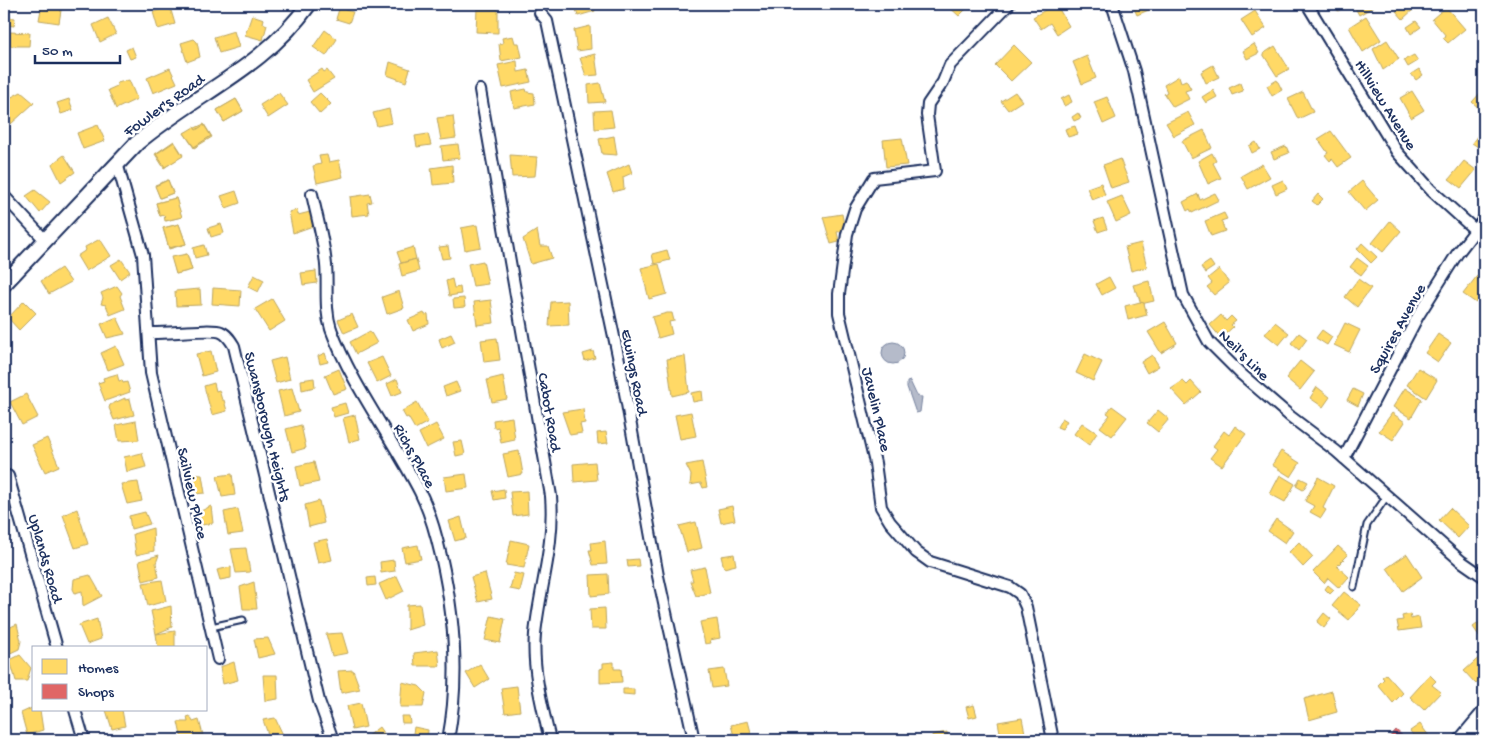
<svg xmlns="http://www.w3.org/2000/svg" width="1488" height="744" viewBox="0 0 1488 744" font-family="'Gochi Hand',sans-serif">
	<rect width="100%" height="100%" fill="#fff"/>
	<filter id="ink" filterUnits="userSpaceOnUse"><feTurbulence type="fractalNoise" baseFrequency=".02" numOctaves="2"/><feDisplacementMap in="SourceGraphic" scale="10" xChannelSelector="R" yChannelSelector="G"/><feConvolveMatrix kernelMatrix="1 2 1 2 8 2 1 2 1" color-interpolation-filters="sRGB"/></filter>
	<g filter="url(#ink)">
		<!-- water -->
		<g fill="#b5bbca" stroke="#77839f">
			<circle cx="893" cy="353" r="11"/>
			<path d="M910 381 917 396 922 397 920 412 916 413 907 387V382Z"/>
		</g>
		<!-- homes -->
		<g fill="#ffd966" stroke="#bba664">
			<path d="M42 4H62L59 23 39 20Z"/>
			<path d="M331 4H347L345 10 353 12 349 23 336 19 339 9 330 7Z"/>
			<path d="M574 4H593L595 11 578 16Z"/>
			<path d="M946 4H971L959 16Z"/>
			<path d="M1056 4 1069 26 1057 34 1050 23 1041 29 1033 17Z"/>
			<path d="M1132 4H1159L1160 5 1137 15Z"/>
			<path d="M1333 4H1349L1338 11Z"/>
			<path d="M1353 4H1371L1373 7 1359 15Z"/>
			<path d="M1404 4H1413L1416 7 1403 19 1396 11Z"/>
			<path d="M170 7 175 24 158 29 153 12Z"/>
			<path d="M1446 7 1465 29 1448 43 1443 38 1446 36 1432 19Z"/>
			<path d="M477 8 498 9V33L476 32Z"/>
			<path d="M1255 11 1266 28 1252 37 1241 20Z"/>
			<path d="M252 15 264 19 263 23 267 25 263 40 245 35Z"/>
			<path d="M1366 16 1381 40 1363 52 1349 27Z"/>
			<path d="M6 17 15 18 14 26 6 25Z"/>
			<path d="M108 18 116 34 100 42 93 25Z"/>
			<path d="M1416 21 1421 27 1411 34 1407 27Z"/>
			<path d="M590 26 591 49 577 51 574 30Z"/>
			<path d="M325 30 337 39 326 56 313 47Z"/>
			<path d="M234 31 239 47 219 53 214 37Z"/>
			<path d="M10 32 30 33 29 46H10Z"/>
			<path d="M513 36 515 43H519L522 57 501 61 499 44 503 43 502 38Z"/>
			<path d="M194 39 197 42 200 57 187 62 181 43Z"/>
			<path d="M1387 40 1399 59 1383 70 1373 49Z"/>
			<path d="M1254 44 1259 53 1247 59 1243 51Z"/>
			<path d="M1014 45 1031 62 1011 81 995 65Z"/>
			<path d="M1275 46 1289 69 1277 76 1263 54Z"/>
			<path d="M132 47 136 57 130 59 126 50Z"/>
			<path d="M595 54 598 75 586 76 580 58Z"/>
			<path d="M1414 55 1418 61 1408 67 1404 60Z"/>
			<path d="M1087 56 1096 78 1082 84 1073 62Z"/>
			<path d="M517 61 518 72 528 70 531 82 503 88 498 65Z"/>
			<path d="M390 62 410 69 406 82 387 75Z"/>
			<path d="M1213 65 1219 77 1206 83 1201 72Z"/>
			<path d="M170 68 177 83 153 93 147 78Z"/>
			<path d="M322 69 324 72 327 70 334 79 313 92 306 80Z"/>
			<path d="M1419 69 1423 75 1416 80 1411 74Z"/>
			<path d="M1179 76 1181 82 1186 80 1191 89 1185 91 1189 99 1173 107 1164 94 1167 92 1164 85Z"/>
			<path d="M129 80 137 99 116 109 108 90 117 86V83Z"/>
			<path d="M1277 80 1282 90 1272 96 1267 86Z"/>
			<path d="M600 83 605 102 589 103 588 85Z"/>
			<path d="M1240 83 1243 91 1232 95 1229 88Z"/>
			<path d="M526 89 527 92 534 93 535 104 514 108 511 92Z"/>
			<path d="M1213 90 1217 97 1206 103 1202 97Z"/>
			<path d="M1483 90 1484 108 1482 111 1472 102Z"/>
			<path d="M1412 91 1424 110 1411 118 1400 98Z"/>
			<path d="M21 92 34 103 11 124 4 109V101Z"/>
			<path d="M1015 92 1022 101 1008 110 1001 101Z"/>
			<path d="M1303 92 1313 112 1298 119 1288 99Z"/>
			<path d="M279 93 288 105 268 118 260 105Z"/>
			<path d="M320 93 331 104 320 114 310 102Z"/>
			<path d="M1069 95 1072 102 1064 106 1061 99Z"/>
			<path d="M1107 97 1116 118 1103 124 1094 102Z"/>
			<path d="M69 99 73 110 61 114 57 103Z"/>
			<path d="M236 99 243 111 224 122 217 110Z"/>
			<path d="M236 99 243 111 224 122 217 110Z"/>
			<path d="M389 109 392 123 377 126 373 113Z"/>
			<path d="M611 110 614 127 595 129 594 111Z"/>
			<path d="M1188 112 1195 125 1174 136 1166 123Z"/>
			<path d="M1078 113 1081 118 1074 121 1072 117Z"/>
			<path d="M453 116 456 138 441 140 437 118Z"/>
			<path d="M204 124 212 137 194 148 184 133Z"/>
			<path d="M98 125 105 141 83 149 77 133Z"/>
			<path d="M204 125 211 136 194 147 184 133 194 127 196 130Z"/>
			<path d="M1075 126 1078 134 1068 137 1065 129Z"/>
			<path d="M1204 130 1212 148 1191 158 1182 141Z"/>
			<path d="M1331 131 1351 158 1338 167 1332 159 1330 161 1325 155 1328 153 1318 139Z"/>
			<path d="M1481 131 1484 133V151L1472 143Z"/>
			<path d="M428 134 431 145 417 147 415 136Z"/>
			<path d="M614 136 617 155 602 154 599 139Z"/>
			<path d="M902 138 907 165 886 167 883 140Z"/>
			<path d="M174 141 183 155 164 168 155 154Z"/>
			<path d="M174 142 183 156 165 167 156 154Z"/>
			<path d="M1256 142 1260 149 1252 153 1249 146Z"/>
			<path d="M458 144 460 158 443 160 441 146Z"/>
			<path d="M1286 146 1289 153 1274 159 1271 152Z"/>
			<path d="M1212 153 1216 161 1213 163 1221 178 1208 184 1198 161Z"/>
			<path d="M64 155 75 172 61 182 52 164Z"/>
			<path d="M327 155 329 162 339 160 343 177 317 183 313 166 321 164 319 156Z"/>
			<path d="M510 155 537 157 535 176 512 177Z"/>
			<path d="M1120 159 1129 182 1111 188 1103 165Z"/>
			<path d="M1464 161 1476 170 1461 188 1449 179Z"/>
			<path d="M629 164 632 173 623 177 624 189 613 192 607 174Z"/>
			<path d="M1262 164 1270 177 1248 189 1241 176Z"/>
			<path d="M452 165 453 183 433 185 431 168Z"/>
			<path d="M168 180 173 193 160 198 155 185Z"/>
			<path d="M168 180 173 193 160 198 155 186Z"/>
			<path d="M1283 180 1287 189 1276 194 1272 185Z"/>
			<path d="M1362 181 1378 200 1365 211 1349 192Z"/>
			<path d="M1101 183 1105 195 1092 200 1087 188Z"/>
			<path d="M35 190 50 202 40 213 26 196Z"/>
			<path d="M236 191 240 203 226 208 221 196Z"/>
			<path d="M1215 193 1219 200 1192 213 1190 209 1187 211 1183 202 1198 194 1200 200Z"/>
			<path d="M370 194 372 202 367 203 369 214 352 216 350 197Z"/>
			<path d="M1318 194 1323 199 1317 205 1312 201Z"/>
			<path d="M1122 196 1131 215 1116 222 1107 202Z"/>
			<path d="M176 198 181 217 166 221 164 215 160 216 156 203Z"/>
			<path d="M176 198 182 217 165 221 164 215 160 216 156 203Z"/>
			<path d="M297 210 298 215 310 212 313 226 293 233 289 212Z"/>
			<path d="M1224 213 1227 219 1221 221 1225 231 1211 236 1205 221Z"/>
			<path d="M842 214 845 231 837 232 839 242 831 244 823 217Z"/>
			<path d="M1103 218 1107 229 1098 232 1094 221Z"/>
			<path d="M1390 221 1401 231 1383 252 1372 243Z"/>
			<path d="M179 224 186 244 169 249 163 228Z"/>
			<path d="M179 224 186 244 169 248 163 228Z"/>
			<path d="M221 224 224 233 211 237 208 228Z"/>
			<path d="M477 225 481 247 465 250 461 228Z"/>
			<path d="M537 230 540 246H548L552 258 531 264 523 239Z"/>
			<path d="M100 239 111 256 86 271 77 256 86 250 85 247Z"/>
			<path d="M1141 243 1147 267 1131 271 1125 247Z"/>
			<path d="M1362 243 1377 257 1371 263 1357 249Z"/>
			<path d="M204 245 207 255 195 258 193 248Z"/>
			<path d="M448 246 450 258 442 259 439 247Z"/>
			<path d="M413 247 416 259 401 263 397 252Z"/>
			<path d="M667 250 670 260 654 264 652 254Z"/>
			<path d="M187 254 192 270 176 274 172 258Z"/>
			<path d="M187 254 192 270 176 274 171 257Z"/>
			<path d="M1357 258 1368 266 1361 275 1350 267Z"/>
			<path d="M121 259 130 272 120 279 111 265Z"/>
			<path d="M416 259 419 271 402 276 399 264Z"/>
			<path d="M483 261 488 284 473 286 468 264Z"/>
			<path d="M1210 261 1214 267 1205 273 1201 267Z"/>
			<path d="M659 264 667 294 649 299 641 268Z"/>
			<path d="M61 268 71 282 49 294 41 281Z"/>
			<path d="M1219 269 1229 283 1214 295 1207 287 1212 283 1208 278Z"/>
			<path d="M316 271 317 283 303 285 301 273Z"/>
			<path d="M254 275 264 280 258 292 248 287Z"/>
			<path d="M1477 276 1484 282V293L1476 303 1463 294Z"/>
			<path d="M1109 277 1115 288 1102 295 1096 284Z"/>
			<path d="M452 279 454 288 460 287 461 294 449 296 446 281Z"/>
			<path d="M1358 279 1371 288 1357 307 1345 297Z"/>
			<path d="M1149 281 1154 301 1141 304 1137 291H1135L1133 285Z"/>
			<path d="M117 286 122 293 120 296 125 309 110 315 106 305 101 304 103 298 101 293Z"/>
			<path d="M213 288 241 290 240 306 212 304Z"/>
			<path d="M200 289 201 305 176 306 175 291Z"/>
			<path d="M399 291 404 308 387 314 382 297Z"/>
			<path d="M464 298 465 307 454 308 453 299Z"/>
			<path d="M272 299 285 321 269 331 255 309Z"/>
			<path d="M491 300 494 323 477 325 474 302Z"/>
			<path d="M24 301 36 313 19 330 8 318Z"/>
			<path d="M568 301 569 325 549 326 551 302Z"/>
			<path d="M1140 302 1144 303 1147 315 1128 320 1125 306Z"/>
			<path d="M424 313 425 315 428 314 429 324 413 331 408 320Z"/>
			<path d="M667 313H672L674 321 669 322 672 334 658 338 652 317Z"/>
			<path d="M352 314 358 327 344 333 338 320Z"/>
			<path d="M1221 315 1226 321 1231 316 1236 321 1231 325 1233 327 1221 338 1210 325Z"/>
			<path d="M117 317 125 334 107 338 101 324Z"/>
			<path d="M1165 322 1177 343 1161 353 1148 332Z"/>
			<path d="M1275 322 1289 333 1279 345 1265 334Z"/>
			<path d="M1345 323 1360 330 1349 352 1334 345Z"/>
			<path d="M1322 330 1332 337 1327 345 1316 338Z"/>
			<path d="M370 331 377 343 356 354 350 342Z"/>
			<path d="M1299 333 1307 339 1299 350 1291 343Z"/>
			<path d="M451 334 455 342 442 348 439 339Z"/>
			<path d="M1438 334 1451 343 1438 362 1425 353Z"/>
			<path d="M497 338 500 360 484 362 481 340Z"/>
			<path d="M116 346 124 364 108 370 101 353Z"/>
			<path d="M211 351 216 372 202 376 196 354Z"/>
			<path d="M593 351 595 358 585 361 583 354Z"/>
			<path d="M325 353 328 362 320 364 318 356Z"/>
			<path d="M1085 354 1102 362 1093 381 1076 373Z"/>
			<path d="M1152 355 1159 366 1147 373 1141 362Z"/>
			<path d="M685 356 689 392 672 396 667 359Z"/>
			<path d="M285 357 290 379 276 383 270 361Z"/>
			<path d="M382 357 391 376 377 383 367 363Z"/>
			<path d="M1300 361 1314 372 1300 390 1286 378Z"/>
			<path d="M1418 368 1437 380 1426 398 1407 385Z"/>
			<path d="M339 369 347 389 333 394 325 375Z"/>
			<path d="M117 374 119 381 122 380 123 383 127 382 130 392 105 401 98 383 104 381 103 378Z"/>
			<path d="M503 376 507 399 492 402 487 380Z"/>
			<path d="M314 378 315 387 302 390 301 380Z"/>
			<path d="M397 379 402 392 392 396 387 384Z"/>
			<path d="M1183 381 1187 385 1191 381 1201 392 1186 405 1171 389Z"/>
			<path d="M456 382 460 391 446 396 443 387Z"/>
			<path d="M214 383 216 391 219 390 222 400H224L227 411 212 415 204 386Z"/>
			<path d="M1317 387 1330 397 1323 407 1310 398Z"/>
			<path d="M292 388 299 412 284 416 278 391Z"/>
			<path d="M1405 388 1422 399 1411 418 1393 407Z"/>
			<path d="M1353 389 1363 394 1358 406 1347 400Z"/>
			<path d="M702 391 703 400 693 402 691 393Z"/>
			<path d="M26 394 38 417 22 425 10 402Z"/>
			<path d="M125 398V400L130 399 134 415 114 420 109 408 110 405Z"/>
			<path d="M417 402 428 422 415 429 408 417 406 418 402 411Z"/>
			<path d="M345 403 348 413 334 417 331 407Z"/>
			<path d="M1112 406 1127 417 1112 436 1100 427 1110 415 1107 413Z"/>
			<path d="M583 409 585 423 580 424 582 433 570 435 562 412Z"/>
			<path d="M1158 410 1169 419 1158 432 1147 423Z"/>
			<path d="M691 412 696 436 680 439 675 415Z"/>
			<path d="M1392 413 1405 422 1393 440 1379 431Z"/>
			<path d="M355 415 360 439 349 442 343 418Z"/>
			<path d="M512 417 515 440 501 443 498 427 494 428 493 420Z"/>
			<path d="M1062 418 1067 421 1062 429 1057 427Z"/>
			<path d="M136 421 139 440 119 441 116 425Z"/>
			<path d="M1082 423 1097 433 1089 445 1074 434Z"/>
			<path d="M436 424 444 439 426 448 419 433Z"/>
			<path d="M301 425 306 448 292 452 286 429Z"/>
			<path d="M1235 426 1246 434 1222 466 1210 458 1217 449 1213 446 1224 431 1229 435Z"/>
			<path d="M606 432 608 443 598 444 597 433Z"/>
			<path d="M47 438 59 466 45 472 32 445Z"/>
			<path d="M462 441 465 454 456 456 453 442Z"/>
			<path d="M519 451 523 474 508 477 503 454Z"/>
			<path d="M1281 451 1300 463 1291 477 1272 465Z"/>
			<path d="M142 453 146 467 127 472 124 457Z"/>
			<path d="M314 462 319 482 300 486 296 466Z"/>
			<path d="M595 462 597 480 574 482 573 464Z"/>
			<path d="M702 462 707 487 703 488 701 483 690 485 691 475 686 465Z"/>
			<path d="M188 474 202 475 205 493 194 494Z"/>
			<path d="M232 474 235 495 222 497 217 476Z"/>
			<path d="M466 474 468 488 446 491 444 477Z"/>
			<path d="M1280 475 1295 484 1285 502 1270 494Z"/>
			<path d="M1318 477 1334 486 1323 508 1326 510 1321 518 1310 512 1314 506 1305 501Z"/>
			<path d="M1300 478 1308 482 1303 490 1296 486Z"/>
			<path d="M138 482 142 501 127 504 121 484Z"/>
			<path d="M504 489 505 498 494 500 492 491Z"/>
			<path d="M527 491 528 514 513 516 510 492Z"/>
			<path d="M319 501 324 523 309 527 305 505Z"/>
			<path d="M211 506 213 523 202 525 199 512Z"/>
			<path d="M732 506 735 520 721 523 718 509Z"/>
			<path d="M1450 508 1469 526 1458 538 1439 520Z"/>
			<path d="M77 509 88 544 75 548 63 515Z"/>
			<path d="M238 509 243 533 228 535 224 512Z"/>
			<path d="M145 512 150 524 131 529 129 516Z"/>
			<path d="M461 517 466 538 455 541 449 521Z"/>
			<path d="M1276 519 1293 531 1285 543 1268 531Z"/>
			<path d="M696 522 702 548 687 552 679 526Z"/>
			<path d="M153 528 154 551 136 555 133 534Z"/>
			<path d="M327 539 332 560 318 563 313 542Z"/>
			<path d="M511 540 529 544 524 568 506 565Z"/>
			<path d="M605 541 607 564 593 565 589 550H592L591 543Z"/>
			<path d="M1299 542 1313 557 1303 567 1289 552Z"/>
			<path d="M418 545 421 559 405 562 402 548Z"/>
			<path d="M1338 546 1348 555 1337 566 1349 577 1339 588 1328 578 1324 583 1313 572Z"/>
			<path d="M246 548 250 572 236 573 231 549Z"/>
			<path d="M734 554 736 565 724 568 721 556Z"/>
			<path d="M1407 554 1422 577 1403 591 1387 568Z"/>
			<path d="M159 555 156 563 159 577 143 581 139 561Z"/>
			<path d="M638 559 639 566 628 567 627 560Z"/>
			<path d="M394 560 395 571 381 573 380 562Z"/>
			<path d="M231 567V578L220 580 217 570Z"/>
			<path d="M705 567 710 593 696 596 690 581H693L690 570Z"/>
			<path d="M485 573 492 599 478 602 471 577Z"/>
			<path d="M514 573 524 575 520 591 510 589Z"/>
			<path d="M608 574 609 594 591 596 590 575Z"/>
			<path d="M90 575 102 596 83 606 82 591 75 593 73 589 74 579Z"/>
			<path d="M397 576 404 591 386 600 379 584Z"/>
			<path d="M375 577 376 585 368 586 367 578Z"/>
			<path d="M162 580 166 601 148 606 143 583Z"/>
			<path d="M254 582 257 609H243L240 587Z"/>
			<path d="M1328 585 1334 590 1330 594 1325 589Z"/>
			<path d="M1344 592 1361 605 1349 620 1332 606Z"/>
			<path d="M420 604 423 625 407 630V605Z"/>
			<path d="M171 606 172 627 156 634 151 611Z"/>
			<path d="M605 608 606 629H591L590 609Z"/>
			<path d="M1324 613 1331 619 1324 628 1317 622Z"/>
			<path d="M1410 614 1411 619 1419 617 1421 628 1399 631 1397 621 1403 620 1402 616Z"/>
			<path d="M491 616 505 619 500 643 485 640Z"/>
			<path d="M97 619 101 639 87 644 79 625Z"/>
			<path d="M717 619 720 638 710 640 711 643 705 644 700 622Z"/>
			<path d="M1484 619V643L1473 627Z"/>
			<path d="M17 624 21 641 19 649 4 656V630Z"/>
			<path d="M175 631V648H158L156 634Z"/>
			<path d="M342 633 348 653 332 656 326 634Z"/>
			<path d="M268 638 275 654 258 658 254 639Z"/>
			<path d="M438 650 440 666H415L414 653Z"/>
			<path d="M1483 654 1484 676 1476 684 1464 671Z"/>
			<path d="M20 655 31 668 27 681H16L10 660Z"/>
			<path d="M234 662 238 680 223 684 220 667Z"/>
			<path d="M614 662V669H621L622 682 600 683V669L603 668V663Z"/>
			<path d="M480 664 489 679 475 688 466 673Z"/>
			<path d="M724 669 727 686 712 688 709 671Z"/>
			<path d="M353 670 360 689 341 693 338 671Z"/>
			<path d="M1386 674 1403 693 1393 703 1378 685 1384 679 1382 677Z"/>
			<path d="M263 675H277L278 699 265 701Z"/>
			<path d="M1430 675 1436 681 1432 685 1441 692 1424 710 1410 697Z"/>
			<path d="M402 682 419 686 426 693 423 707H400Z"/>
			<path d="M517 686 520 711 505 713 501 688Z"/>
			<path d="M623 689H634V695L623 694Z"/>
			<path d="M1332 691 1337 712 1309 720 1304 699Z"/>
			<path d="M361 703 366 727 352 730 347 706Z"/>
			<path d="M974 705 977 716 969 718 966 707Z"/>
			<path d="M34 707V710H40L43 730 27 735 21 713Z"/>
			<path d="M106 710H122L125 726 112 729Z"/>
			<path d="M190 716 193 722 199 720 203 735 182 740 178 722H188L187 717Z"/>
			<path d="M401 716H409L410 723H402Z"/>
			<path d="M275 718 284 737 270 740 263 720Z"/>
			<path d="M1022 718 1025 733 1001 737 998 722Z"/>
			<path d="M748 721 753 740H735L731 725Z"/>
			<path d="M1420 724 1432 740H1417L1410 731Z"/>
			<path d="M379 727 388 740H369L366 737Z"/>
			<path d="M414 727 428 730 427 740H412Z"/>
			<path d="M947 732 948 740H933L932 735Z"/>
		</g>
		<!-- shops -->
		<path fill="#e06666" stroke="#a55664" d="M1396 730 1407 740H1387Z"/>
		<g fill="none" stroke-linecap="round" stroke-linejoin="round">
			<defs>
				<g id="lane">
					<path d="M1354 587 1367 525 1387 496"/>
					<path d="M211 627 243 620"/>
				</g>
				<g id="street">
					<path d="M1009 4 950 65 943 82 928 104 927 115 935 171 874 178 855 209 847 234 839 294V313L875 463 881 507 890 522 916 552 930 562 1010 587 1020 594 1026 607 1053 740"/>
					<path d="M1112 4 1134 71 1183 295 1209 342 1241 374 1291 417 1336 451 1461 561 1484 577"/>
					<path d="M1307 4 1397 152 1431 190 1476 231"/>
					<path d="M540 13 547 21 620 365 658 576 694 740"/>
					<path d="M480 90 551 496C555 545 540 586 535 634 532 669 542 706 550 740"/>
					<path d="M117 163 143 255 151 373 218 659"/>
					<path d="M312 194C317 218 324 241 326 265 328 286 324 308 331 329 351 384 393 439 420 492 430 512 436 534 441 556 455 618 460 678 448 740"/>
					<path d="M4 196 45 240"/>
					<path d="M149 333C164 334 213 328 221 332 227 334 231 341 234 346L319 701 333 740"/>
					<path d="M1344 458 1418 316 1457 254 1484 219"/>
					<path d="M8 476 57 648"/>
					<path d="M75 710 84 740"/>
				</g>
				<path id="secondary" d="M4 284 137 143C196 93 263 69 309 4"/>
				<path id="primary" d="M1463 740 1484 715"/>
			</defs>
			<!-- lane casing -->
			<use href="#lane" stroke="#1b2f5e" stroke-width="9"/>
			<!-- street casing -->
			<use href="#street" stroke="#1b2f5e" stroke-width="14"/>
			<!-- secondary casing -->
			<use href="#secondary" stroke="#1b2f5e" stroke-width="18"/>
			<!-- primary casing -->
			<use href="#primary" stroke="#1b2f5e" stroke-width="20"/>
			<!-- lane -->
			<use href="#lane" stroke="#fff" stroke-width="5"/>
			<!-- street -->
			<use href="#street" stroke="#fff" stroke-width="10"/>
			<!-- secondary -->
			<use href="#secondary" stroke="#fff" stroke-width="14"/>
			<!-- primary -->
			<use href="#primary" stroke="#fff" stroke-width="16"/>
		</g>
	</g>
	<g text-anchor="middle" stroke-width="5" stroke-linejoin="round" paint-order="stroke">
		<!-- street labels -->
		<g font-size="16" fill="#1b2f5e" stroke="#fff">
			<text transform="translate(163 104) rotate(-36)" y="6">Fowler's Road</text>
			<text transform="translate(1387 104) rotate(58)" y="6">Hillview Avenue</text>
			<text transform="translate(1396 328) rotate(-61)" y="6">Squires Avenue</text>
			<text transform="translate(1245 354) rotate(45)" y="6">Neil's Line</text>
			<text transform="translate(636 372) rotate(79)" y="6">Ewings Road</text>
			<text transform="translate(878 409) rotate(77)" y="6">Javelin Place</text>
			<text transform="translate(551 412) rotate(80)" y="6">Cabot Road</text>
			<text transform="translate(269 426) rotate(76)" y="6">Swansborough Heights</text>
			<text transform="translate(416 455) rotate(61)" y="6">Richs Place</text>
			<text transform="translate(194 493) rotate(77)" y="6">Sailview Place</text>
			<text transform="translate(47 558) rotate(74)" y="6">Uplands Road</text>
		</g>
	</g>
	<!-- margin -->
	<rect width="1488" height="744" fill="none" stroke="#fff" stroke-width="20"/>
	<rect x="10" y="10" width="1468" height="724" fill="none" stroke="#1b2f5e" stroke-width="2" filter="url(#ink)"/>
	<!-- legend -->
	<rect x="32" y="646" width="175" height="65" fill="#ffffff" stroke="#a4acbf"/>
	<rect x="42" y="659" width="25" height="15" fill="#ffd966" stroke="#a4acbf"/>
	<text x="78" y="672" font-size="15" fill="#1b2f5e">Homes</text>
	<rect x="42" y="684" width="25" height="15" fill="#e06666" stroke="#a4acbf"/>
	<text x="78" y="696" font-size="15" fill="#1b2f5e">Shops</text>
	<!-- scale -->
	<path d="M35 55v8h85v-8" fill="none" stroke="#1b2f5e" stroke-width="2.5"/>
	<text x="42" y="55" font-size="15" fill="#1b2f5e" stroke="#ffffff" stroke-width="4" paint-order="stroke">50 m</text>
</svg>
